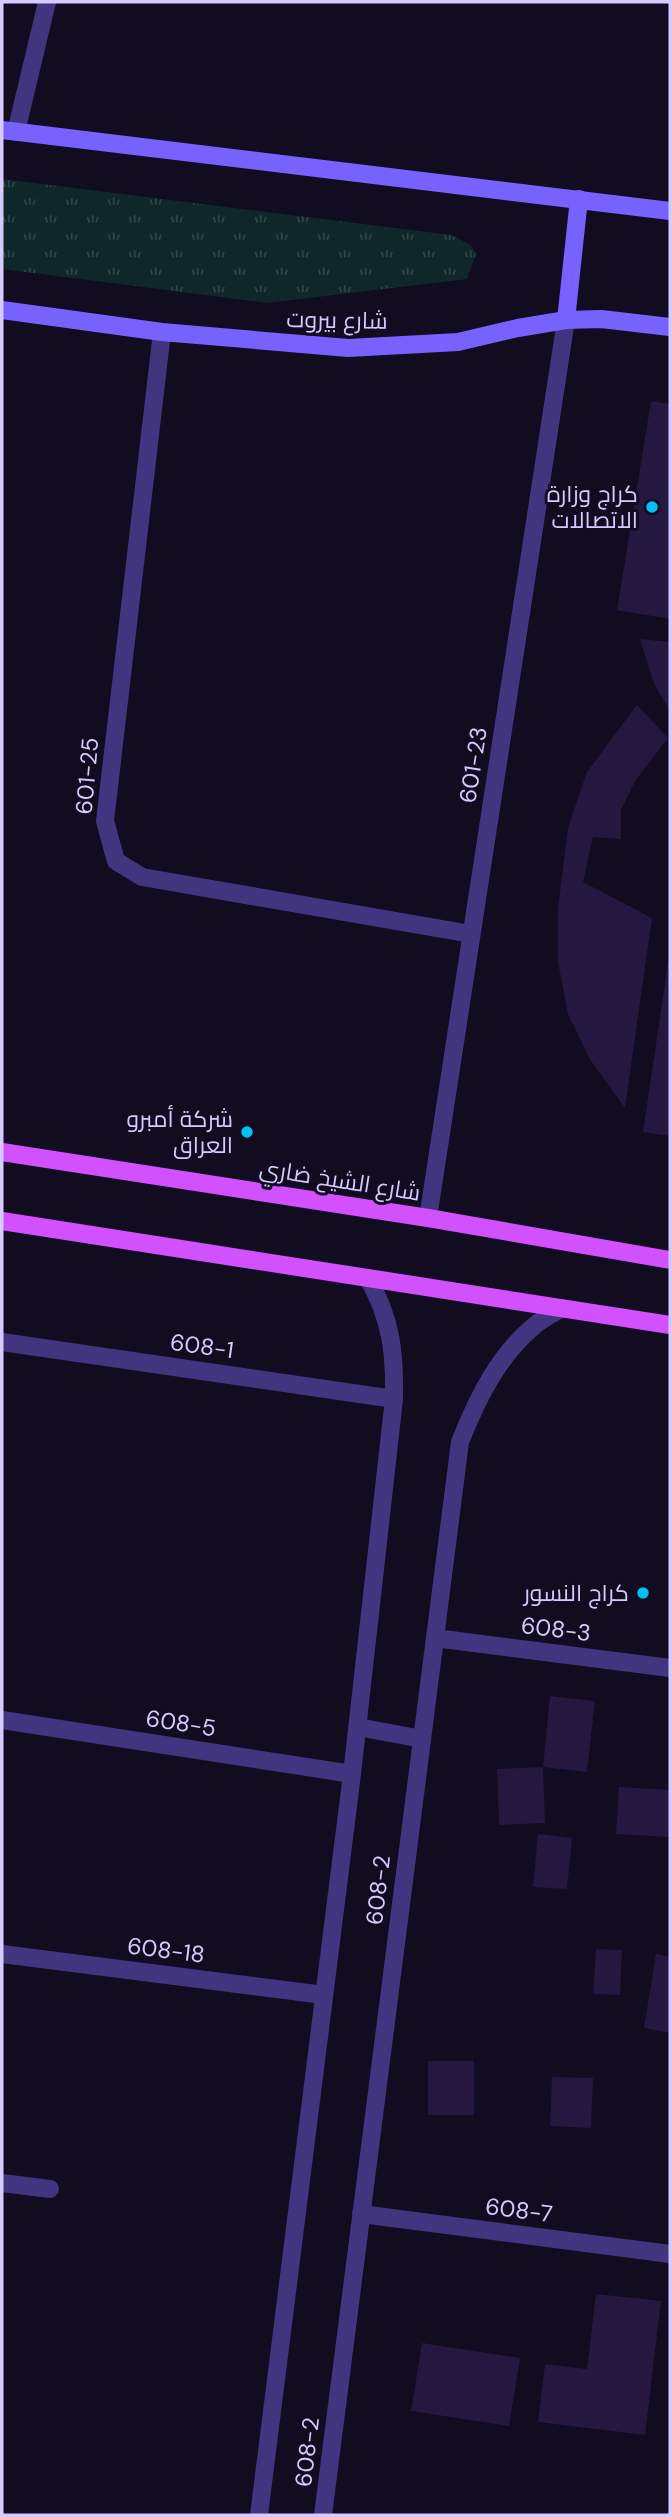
<svg xmlns="http://www.w3.org/2000/svg" width="672" height="2517" viewBox="0 0 672 2517" font-family="'DM Sans',Cairo,sans-serif">
	<defs>
		<pattern id="grass-tufts" width="24" height="20" patternUnits="userSpaceOnUse" patternTransform="scale(1.75)"><rect width="24" height="20" fill="#0f2729"/><path d="M3 7l-1-3M5 7V3M7 7l1-3M15 17l-1-3M17 17v-4M19 17l1-3" fill="none" stroke="#314549"/></pattern>
	</defs>
	<rect width="100%" height="100%" fill="#110c1f"/>
	<!-- grass -->
	<path fill="url(#grass-tufts)" d="M2 179 451 235 471 245 476 254 467 279 267 303 2 269Z"/>
	<!-- building -->
	<g fill="#241740">
		<path d="M651 401 670 404V619L617 610Z"/>
		<path d="M640 639 670 642V711L654 684Z"/>
		<path d="M637 705 668 738 635 781 621 810V839L593 837 583 882 652 918 625 1108 589 1058 568 1014 558 962V908L568 828 587 772Z"/>
		<path d="M669 956H670V1136L643 1132Z"/>
		<path d="M550 1696 595 1701 587 1772 543 1767Z"/>
		<path d="M543 1767 545 1823 499 1825 497 1769Z"/>
		<path d="M619 1787 670 1790V1837L616 1834Z"/>
		<path d="M538 1834 572 1838 567 1889 533 1887Z"/>
		<path d="M596 1949 622 1950 620 1995 593 1994Z"/>
		<path d="M656 1954 670 1957V2033L644 2028Z"/>
		<rect x="428" y="2061" width="46" height="54"/>
		<path d="M552 2077 593 2078 591 2128 550 2126Z"/>
		<path d="M596 2294 661 2301 645 2435 538 2422 545 2364 587 2369Z"/>
		<path d="M422 2343 520 2358 509 2426 411 2411Z"/>
	</g>
	<g fill="none" stroke-linecap="round" stroke-linejoin="round">
		<!-- minor -->
		<g stroke="#413580" stroke-width="18">
			<path d="M16 132 47 2"/>
			<path d="M162 332 105 821 116 861 142 877 471 934"/>
			<path d="M428 1218 566 320"/>
			<path d="M2 1342 394 1399"/>
			<path d="M435 1638 670 1668"/>
			<path d="M2 1720 352 1774"/>
			<path d="M358 1727 422 1739"/>
			<path d="M2 1954 324 1995"/>
			<path d="M2 2183 50 2189"/>
			<path d="M361 2214 670 2254"/>
			<path d="M259 2515 352 1774 394 1399C395 1352 391 1319 368 1278"/>
			<path d="M323 2515 460 1442C477 1399 498 1356 534 1326 542 1319 553 1314 562 1308"/>
		</g>
		<!-- secondary -->
		<g stroke="#7761ff" stroke-width="18">
			<path d="M2 130 670 211"/>
			<path d="M2 310 162 332 348 348 458 342 518 328 566 320 601 319 670 327"/>
			<path d="M566 320 579 199"/>
		</g>
		<!-- primary -->
		<g stroke="#d251ff" stroke-width="18">
			<path d="M2 1152 428 1218 670 1260"/>
			<path d="M2 1221 670 1325"/>
		</g>
	</g>
	<!-- markers -->
	<g fill="#00c0f5" stroke="#110c1f" stroke-width="2.5">
		<circle cx="652" cy="507" r="7"/>
		<circle cx="247" cy="1132" r="7"/>
		<circle cx="643" cy="1593" r="7"/>
	</g>
	<g text-anchor="middle" stroke-width="6" stroke-linejoin="round" paint-order="stroke">
		<!-- street labels -->
		<g font-size="23" fill="#d6caff" stroke="#110c1f">
			<text transform="translate(337 320) rotate(1)" y="8">شارع بيروت</text>
			<text transform="translate(473 765) rotate(-81)" y="8">601-23</text>
			<text transform="translate(87 776) rotate(-85)" y="8">601-25</text>
			<text transform="translate(340 1180) rotate(9)" y="8">شارع الشيخ ضاري</text>
			<text transform="translate(202 1346) rotate(8)" y="8">608-1</text>
			<text transform="translate(556 1629) rotate(7)" y="8">608-3</text>
			<text transform="translate(181 1723) rotate(9)" y="8">608-5</text>
			<text transform="translate(378 1890) rotate(-83)" y="8">608-2</text>
			<text transform="translate(166 1950) rotate(7)" y="8">608-18</text>
			<text transform="translate(519 2210) rotate(7)" y="8">608-7</text>
			<text transform="translate(307 2452) rotate(-83)" y="8">608-2</text>
		</g>
		<!-- poi labels -->
		<g font-size="23" fill="#d6caff" stroke="#110c1f" text-anchor="end">
			<text x="638" y="502">كراج وزارة<tspan x="638" dy="26">الاتصالات</tspan></text>
			<text x="233" y="1127">شركة أمبرو<tspan x="233" dy="26">العراق</tspan></text>
			<text x="629" y="1601">كراج النسور</text>
		</g>
	</g>
	<!-- border -->
	<rect width="672" height="2517" fill="none" stroke="#d6caff" stroke-width="7"/>
</svg>
